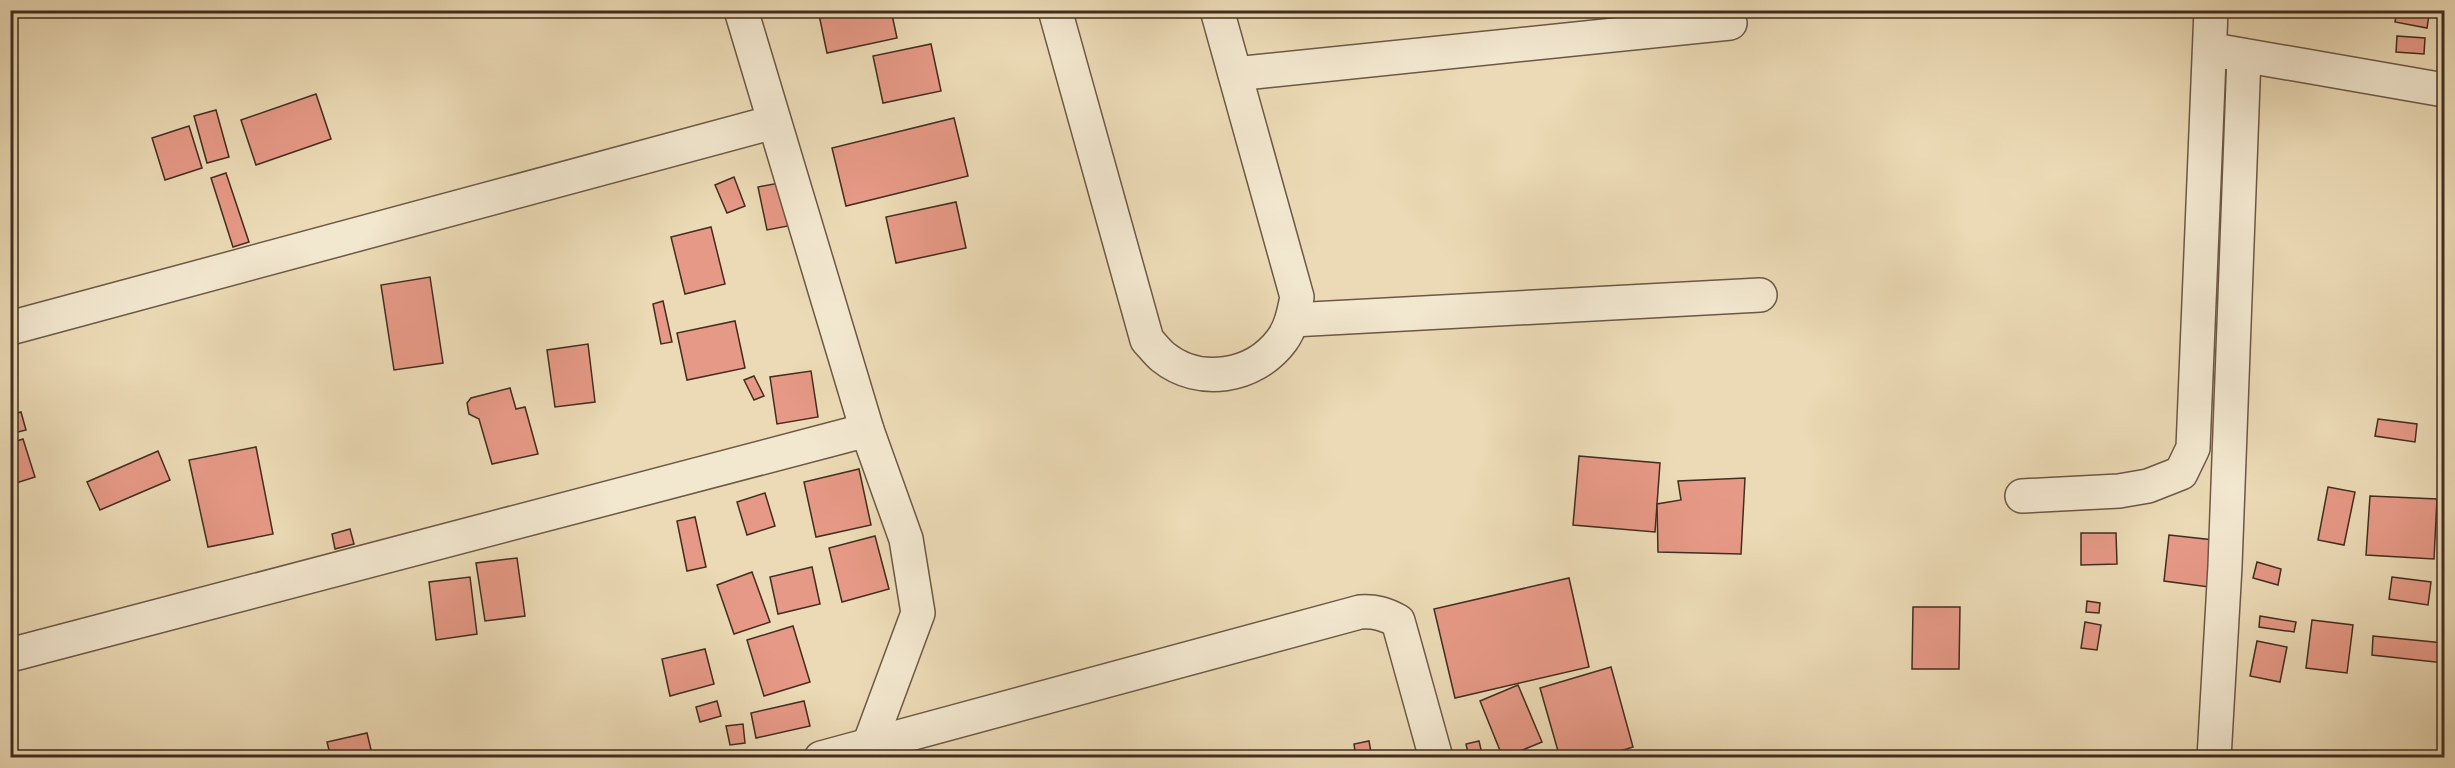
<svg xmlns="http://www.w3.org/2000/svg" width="2455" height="768" viewBox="0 0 2455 768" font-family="'Libre Bodoni',serif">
	<rect width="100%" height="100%" fill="#ebdab5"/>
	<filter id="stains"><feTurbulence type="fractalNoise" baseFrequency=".00333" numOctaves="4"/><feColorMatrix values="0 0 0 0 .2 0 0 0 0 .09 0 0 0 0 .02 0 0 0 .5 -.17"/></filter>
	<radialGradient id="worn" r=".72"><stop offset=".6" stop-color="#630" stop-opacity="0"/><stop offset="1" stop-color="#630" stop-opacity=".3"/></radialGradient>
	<!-- building -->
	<g fill="#e69986" stroke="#422d20" stroke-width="1.5">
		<path d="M818 10H891L897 38 827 53Z"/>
		<path d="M2397 10 2429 15 2427 28 2395 22Z"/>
		<path d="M2397 36 2425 38 2424 54 2396 52Z"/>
		<path d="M931 44 941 91 883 103 873 56Z"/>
		<path d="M316 94 331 139 256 165 241 120Z"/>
		<path d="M216 110 229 157 207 163 194 116Z"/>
		<path d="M954 118 968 176 846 206 832 148Z"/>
		<path d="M189 126 202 168 165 180 152 138Z"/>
		<path d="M226 173 249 242 233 247 211 178Z"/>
		<path d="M734 177 745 206 727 213 715 185Z"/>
		<path d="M779 183 788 226 767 230 758 187Z"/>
		<path d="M956 202 966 248 896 263 886 217Z"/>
		<path d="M711 227 725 284 685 294 671 237Z"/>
		<path d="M430 277 443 363 394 370 381 285Z"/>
		<path d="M663 301 672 342 661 344 653 304Z"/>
		<path d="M735 321 745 368 687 380 677 333Z"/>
		<path d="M588 344 595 402 555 407 547 350Z"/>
		<path d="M811 371 818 417 777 424 770 377Z"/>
		<path d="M754 376 764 396 754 400 744 380Z"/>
		<path d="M510 388 516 409 525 407 538 454 492 464 479 419 469 414 467 403 471 398Z"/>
		<path d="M21 412 26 430 10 434V415Z"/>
		<path d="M2378 419 2417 424 2415 442 2375 436Z"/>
		<path d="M23 439 35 477 10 485V443Z"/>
		<path d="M256 447 273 534 208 547 189 460Z"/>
		<path d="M158 451 170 480 100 510 87 482Z"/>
		<path d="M1579 456 1660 463 1655 532 1573 525Z"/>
		<path d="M859 469 871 525 816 537 804 482Z"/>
		<path d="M1745 478 1741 554 1658 552 1657 504 1681 500 1678 481Z"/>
		<path d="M2328 487 2355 492 2344 545 2318 540Z"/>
		<path d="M765 493 775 526 747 535 737 502Z"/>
		<path d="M2370 496 2437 499 2434 559 2366 555Z"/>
		<path d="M695 517 706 567 687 571 677 521Z"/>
		<path d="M350 529 354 544 335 549 332 534Z"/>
		<path d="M2081 533H2116L2117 564 2081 565Z"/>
		<path d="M2169 535 2214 540 2209 587 2164 581Z"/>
		<path d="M875 536 889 589 842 602 829 548Z"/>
		<path d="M517 558 525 616 485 621 476 563Z"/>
		<path d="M2257 562 2281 569 2278 585 2253 578Z"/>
		<path d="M812 567 820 604 778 614 770 577Z"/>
		<path d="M752 572 770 622 734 634 717 585Z"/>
		<path d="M470 577 477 634 436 640 429 582Z"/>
		<path d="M2392 577 2431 582 2428 605 2389 599Z"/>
		<path d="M1569 578 1589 667 1455 698 1434 609Z"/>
		<path d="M2087 601 2100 603 2099 613 2086 612Z"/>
		<path d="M1913 607H1960L1959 669H1912Z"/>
		<path d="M2260 616 2296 622 2294 632 2259 627Z"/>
		<path d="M2312 620 2353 625 2347 673 2306 668Z"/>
		<path d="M2085 622 2101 625 2097 650 2081 648Z"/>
		<path d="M793 626 810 682 764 696 747 640Z"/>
		<path d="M2373 636 2444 643V663L2372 655Z"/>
		<path d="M2257 641 2287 647 2280 682 2250 676Z"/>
		<path d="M705 649 714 684 670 696 662 659Z"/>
		<path d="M1611 667 1633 747 1598 758H1560L1540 688Z"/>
		<path d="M1518 685 1542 742 1503 758 1480 701Z"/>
		<path d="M717 701 721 716 700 722 696 707Z"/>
		<path d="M804 701 810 726 756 738 751 713Z"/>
		<path d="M743 724 745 743 730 745 726 726Z"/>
		<path d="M367 733 373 758H331L327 742Z"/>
		<path d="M1369 741 1372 758H1356L1354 744Z"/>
		<path d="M1479 741 1483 758H1469L1466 744Z"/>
	</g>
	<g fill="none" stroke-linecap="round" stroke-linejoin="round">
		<defs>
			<g id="street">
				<path d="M741 10 867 430 906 539 918 613 869 745"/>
				<path d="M1055 10 1147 340C1152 345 1157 352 1163 357 1199 386 1254 378 1282 340 1291 328 1294 312 1297 297L1217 10"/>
				<path d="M2225 52 2444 90"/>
				<path d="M1235 74 1730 23"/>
				<path d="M1292 320 1760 295"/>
				<path d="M10 328 774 122"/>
				<path d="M2022 496 2119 491 2148 486 2181 473 2193 448 2211 10"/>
				<path d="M10 655 867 430"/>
				<path d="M821 758 1360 612C1375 611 1385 614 1398 621L1436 758"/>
				<path d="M2214 758 2225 566 2244 56"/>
			</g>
		</defs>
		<!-- street casing -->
		<use href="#street" stroke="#6c5845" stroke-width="36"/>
		<!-- street -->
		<use href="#street" stroke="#f2e7cf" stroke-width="33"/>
	</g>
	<!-- margin -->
	<rect width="2455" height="768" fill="none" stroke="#ebdab5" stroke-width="36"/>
	<rect x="12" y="12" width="2431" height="744" fill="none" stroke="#422d20" stroke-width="3"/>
	<rect x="18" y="18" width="2419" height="732" fill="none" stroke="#422d20" stroke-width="1.5"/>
	<rect width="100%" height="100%" filter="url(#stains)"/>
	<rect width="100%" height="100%" fill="url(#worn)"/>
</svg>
